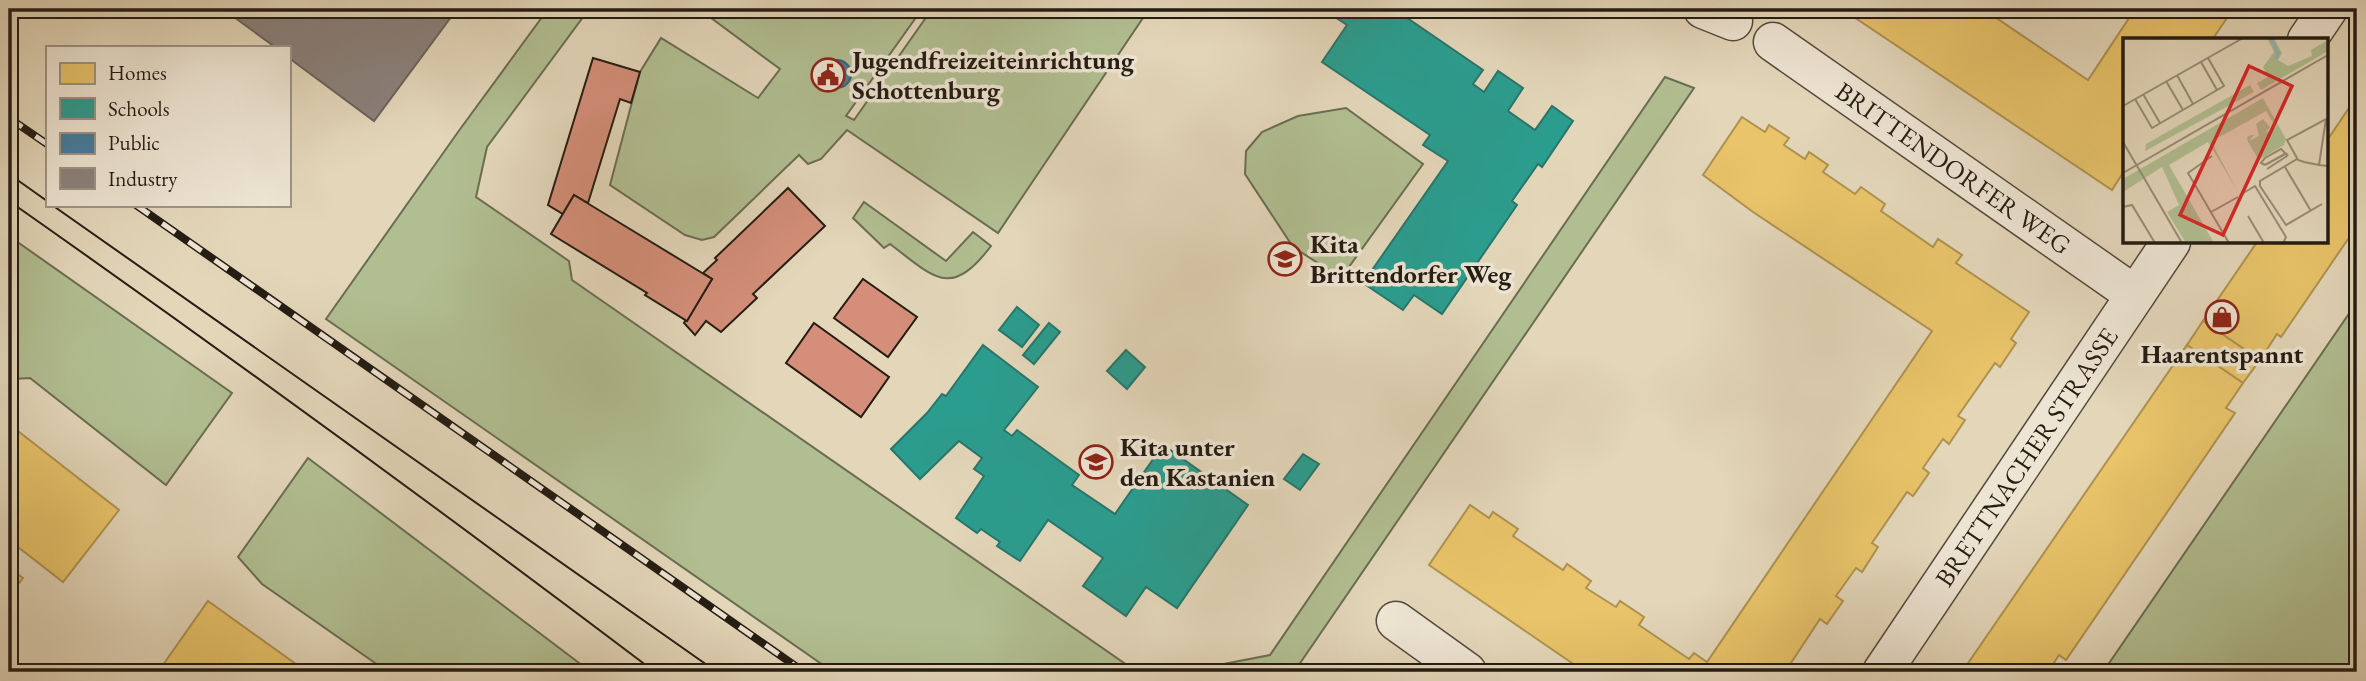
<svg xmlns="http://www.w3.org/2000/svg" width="2366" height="681" viewBox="0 0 2366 681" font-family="'EB Garamond',serif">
	<rect width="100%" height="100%" fill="#e3d6b9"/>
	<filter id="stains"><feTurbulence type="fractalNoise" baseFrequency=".00286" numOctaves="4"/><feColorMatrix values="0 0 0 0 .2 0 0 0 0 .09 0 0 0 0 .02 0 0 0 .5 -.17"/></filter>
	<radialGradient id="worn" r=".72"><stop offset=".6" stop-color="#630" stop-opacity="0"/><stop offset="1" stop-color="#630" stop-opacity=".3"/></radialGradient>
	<!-- green -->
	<g fill="#b1be91" stroke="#6a6d52" stroke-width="2">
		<path d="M548 9H589L487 147 476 197 569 261 572 280 1137 672H833L326 319 458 132Z"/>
		<path d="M699 9H922L846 116 854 120 932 9H1149L998 233 847 130 821 159 808 164 799 155 714 237 702 240 685 235 610 185 640 72 661 38 758 98 780 69Z"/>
		<path d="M1665 77 1694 88 1294 672H1182L1270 655Z"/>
		<path d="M1346 108 1423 164 1341 278 1293 247 1245 174 1246 151 1262 132 1298 116Z"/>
		<path d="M864 202 946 261 973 232 991 246C950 300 934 277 890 244L884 248 853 218Z"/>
		<path d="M9 236 232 393 166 485 30 378 13 379 9 384Z"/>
		<path d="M2357 302V672H2103Z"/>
		<path d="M308 458 591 672H388L262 584 238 557Z"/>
	</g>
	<!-- homes -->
	<g fill="#e9c46a" stroke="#ae9250" stroke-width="2">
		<path d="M1842 9H1983L2088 80 2135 9H2233L2212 40H2124V171L2112 190Z"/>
		<path d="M2357 96V226L2281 337 2277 334 2260 360 2203 321 2257 242H2326V142Z"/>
		<path d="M1742 117 1765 132 1769 125 1789 138 1784 145 1805 159 1809 152 1828 165 1823 172 1855 194 1861 187 1885 204 1881 211 1933 247 1938 239 1962 255 1956 263 2029 312 2011 339 2016 343 2000 367 1995 363 1958 416 1965 420 1949 444 1943 439 1923 468 1929 473 1913 496 1907 492 1872 543 1878 547 1862 572 1856 568 1836 596 1843 601 1827 624 1820 619 1785 672H1585L1429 565 1470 505 1489 518 1493 512 1518 529 1513 536 1563 570 1567 564 1591 581 1586 588 1616 607 1620 601 1644 617 1639 625 1689 659 1694 653 1707 662 1932 331 1753 212 1703 175Z"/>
		<path d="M2203 321 2260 360 2243 383 2187 345Z"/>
		<path d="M2187 345 2243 383 2226 408 2235 413 2066 660 2059 655 2048 672H1962Z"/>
		<path d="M9 424 119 510 63 582 9 540Z"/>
		<path d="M9 568 23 578 9 596Z"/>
		<path d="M208 601 307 672H158Z"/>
	</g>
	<!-- schools -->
	<g fill="#2a9d8f" stroke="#28766a" stroke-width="2">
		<path d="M1337 9H1394L1483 70 1473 84 1484 92 1498 71 1523 88 1508 111 1535 130 1552 106 1573 121 1542 167 1538 164 1512 201 1517 205 1442 314 1414 295 1403 310 1363 283 1448 161 1423 145 1430 135 1322 62 1347 25 1332 15Z"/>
		<path d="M1017 307 1039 325 1022 347 999 330Z"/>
		<path d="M1049 323 1060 332 1034 364 1023 355Z"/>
		<path d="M983 345 1038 387 1004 430 1012 436 1017 430 1079 475 1072 485 1115 514 1163 445 1248 505 1177 608 1146 587 1126 616 1083 586 1103 558 1048 520 1020 561 997 546 1000 542 981 529 977 533 956 518 984 476 974 469 982 458 959 441 920 479 891 449 927 413 942 394 946 396Z"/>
		<path d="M1126 350 1145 367 1127 389 1107 371Z"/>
		<path d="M1303 454 1319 464 1300 490 1284 479Z"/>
	</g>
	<!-- public -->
	<circle fill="#457b9d" stroke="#3b5e74" stroke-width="2" cx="837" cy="74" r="14"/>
	<!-- industry -->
	<path fill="#8a817c" stroke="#6b635c" stroke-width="2" d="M223 9H457L374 121 289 58V47H275Z"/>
	<!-- building -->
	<g fill="#d48e79" stroke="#241c13" stroke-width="2">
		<path d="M593 58 640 72 631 103 620 99 588 203 574 195 563 214 548 205Z"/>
		<path d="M788 188 825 226 753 294 757 298 721 332 706 321 695 335 684 323 712 279 703 273 717 260 715 258Z"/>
		<path d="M574 195 712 279 687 321 645 295 647 293 551 234Z"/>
		<path d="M863 279 917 317 888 357 834 318Z"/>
		<path d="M814 323 889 377 861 417 786 363Z"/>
	</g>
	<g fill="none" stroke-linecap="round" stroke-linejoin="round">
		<defs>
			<g id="minor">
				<path d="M1703 9 1733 21"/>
				<path d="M2307 40 2328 9"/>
				<path id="s1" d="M1773 42 2135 295"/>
				<path d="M1396 621 1467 672"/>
				<path id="s2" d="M1882 672 2171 242"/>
			</g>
		</defs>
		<!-- minor casing -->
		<use href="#minor" stroke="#544a3c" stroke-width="41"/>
		<!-- minor -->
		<use href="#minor" stroke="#ede4d2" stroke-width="38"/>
		<!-- tram -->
		<g stroke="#241c13" stroke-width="2">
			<path d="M9 174 47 201"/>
			<path d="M9 201C227 354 442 511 655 672"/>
			<path d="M52 205 717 672"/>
		</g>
		<defs>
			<g id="rail">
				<path d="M9 118 47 144"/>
				<path d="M136 205 804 672"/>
			</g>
		</defs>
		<!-- rail casing -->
		<use href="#rail" stroke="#241c13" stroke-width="8"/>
		<!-- rail -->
		<use href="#rail" stroke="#ede4d2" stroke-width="5" stroke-dasharray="16" stroke-linecap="butt"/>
	</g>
	<!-- icons -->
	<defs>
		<symbol id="civic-ring" viewBox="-11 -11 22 22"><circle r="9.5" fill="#ede4d2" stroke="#8f2418" stroke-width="1.5"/><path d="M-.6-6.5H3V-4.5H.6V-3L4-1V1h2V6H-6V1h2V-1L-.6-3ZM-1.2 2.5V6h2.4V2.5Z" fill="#8f2418"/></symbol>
		<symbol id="school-ring" viewBox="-11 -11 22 22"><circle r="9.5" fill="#ede4d2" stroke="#8f2418" stroke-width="1.5"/><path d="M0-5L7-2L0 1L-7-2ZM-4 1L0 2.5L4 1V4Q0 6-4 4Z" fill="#8f2418"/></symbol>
		<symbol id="shop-ring" viewBox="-11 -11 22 22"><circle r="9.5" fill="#ede4d2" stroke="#8f2418" stroke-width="1.5"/><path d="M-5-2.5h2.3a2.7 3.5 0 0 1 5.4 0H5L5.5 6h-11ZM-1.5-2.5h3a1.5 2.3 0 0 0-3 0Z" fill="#8f2418"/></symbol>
	</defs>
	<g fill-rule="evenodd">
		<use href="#civic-ring" x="809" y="56" width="38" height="38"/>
		<use href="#school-ring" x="1266" y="240" width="38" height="38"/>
		<use href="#shop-ring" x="2203" y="298" width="38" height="38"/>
		<use href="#school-ring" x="1077" y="443" width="38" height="38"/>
	</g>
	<g text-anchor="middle" stroke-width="7" stroke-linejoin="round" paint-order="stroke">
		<!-- poi labels -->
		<g font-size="26" font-weight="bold" fill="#241c13" stroke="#ede4d2" text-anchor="start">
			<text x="852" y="69">Jugendfreizeiteinrichtung<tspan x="852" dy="30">Schottenburg</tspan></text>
			<text x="1310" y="253">Kita<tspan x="1310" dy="30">Brittendorfer Weg</tspan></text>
			<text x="2222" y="363" text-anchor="middle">Haarentspannt</text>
			<text x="1120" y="456">Kita unter<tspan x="1120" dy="30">den Kastanien</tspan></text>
		</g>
		<!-- street labels -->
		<g font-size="26" fill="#241c13" stroke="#ede4d2">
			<text dy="9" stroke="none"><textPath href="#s1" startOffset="220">BRITTENDORFER WEG</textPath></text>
			<text dy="9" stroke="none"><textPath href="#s2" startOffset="259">BRETTNACHER STRASSE</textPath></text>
		</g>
	</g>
	<!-- overview -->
	<g transform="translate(2123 38)">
		<rect width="205" height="205" fill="#e3d6b9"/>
		<path d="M144 0H151L159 15 155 22 165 28 189 18 188 12 205 2V13L138 52 134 45 145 39 140 29 151 14ZM127 47 131 54 22 113 23 106ZM140 60 163 101 161 107 136 122 125 104 124 99 128 97H131L126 103 136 98 133 86 140 81 147 89 142 95 153 89 143 73 93 101 91 109 114 152 85 104 46 127 91 205H63L44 174 56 167 39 129 0 154V141Z" fill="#b1be91"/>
		<path fill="none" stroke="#97b7b7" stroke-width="3.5" d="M148 0 155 15 153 21"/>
		<path fill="none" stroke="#978c77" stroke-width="2" d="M78 24 94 52M54 37 70 66M43 43 60 72M20 56 37 85M12 61 29 90 101 48 85 20M0 68 120 0M0 104 59 205M89 118 65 135 106 205M174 121 137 143V148L163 187 199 166M142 127 138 125 142 120 158 111 165 118 163 115M142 127 162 116M196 127 203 81 164 102 175 122 181 124 196 127 205 128M162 129 188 173M144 131 164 118M0 135 205 17M117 157 132 148 163 199 160 205M0 169 9 167 32 205M88 174 115 159M125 178 141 205"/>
		<path fill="#d62828" fill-opacity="0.15" stroke="#d62828" stroke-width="3.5" d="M126 28 169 48 100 197 57 177Z"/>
		<rect width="205" height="205" fill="none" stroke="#241c13" stroke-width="3.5"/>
	</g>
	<!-- margin -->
	<rect width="2366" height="681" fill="none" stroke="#e3d6b9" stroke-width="35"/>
	<rect x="10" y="10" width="2345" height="660" fill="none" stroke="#241c13" stroke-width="3.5"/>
	<rect x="18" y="18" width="2331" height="646" fill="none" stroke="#241c13" stroke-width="2"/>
	<!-- legend -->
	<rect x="46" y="46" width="245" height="161" fill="#ede4d2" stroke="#9d9486" stroke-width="2"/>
	<rect x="60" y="63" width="35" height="21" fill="#e9c46a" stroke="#9d9486" stroke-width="2"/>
	<text x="108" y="80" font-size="21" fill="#241c13">Homes</text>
	<rect x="60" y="98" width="35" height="21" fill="#2a9d8f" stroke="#9d9486" stroke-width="2"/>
	<text x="108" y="116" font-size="21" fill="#241c13">Schools</text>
	<rect x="60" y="133" width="35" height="21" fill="#457b9d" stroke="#9d9486" stroke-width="2"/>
	<text x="108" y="150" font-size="21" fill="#241c13">Public</text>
	<rect x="60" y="168" width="35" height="21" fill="#8a817c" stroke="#9d9486" stroke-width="2"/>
	<text x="108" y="186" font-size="21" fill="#241c13">Industry</text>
	<rect width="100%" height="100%" filter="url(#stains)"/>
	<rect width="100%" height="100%" fill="url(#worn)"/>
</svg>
